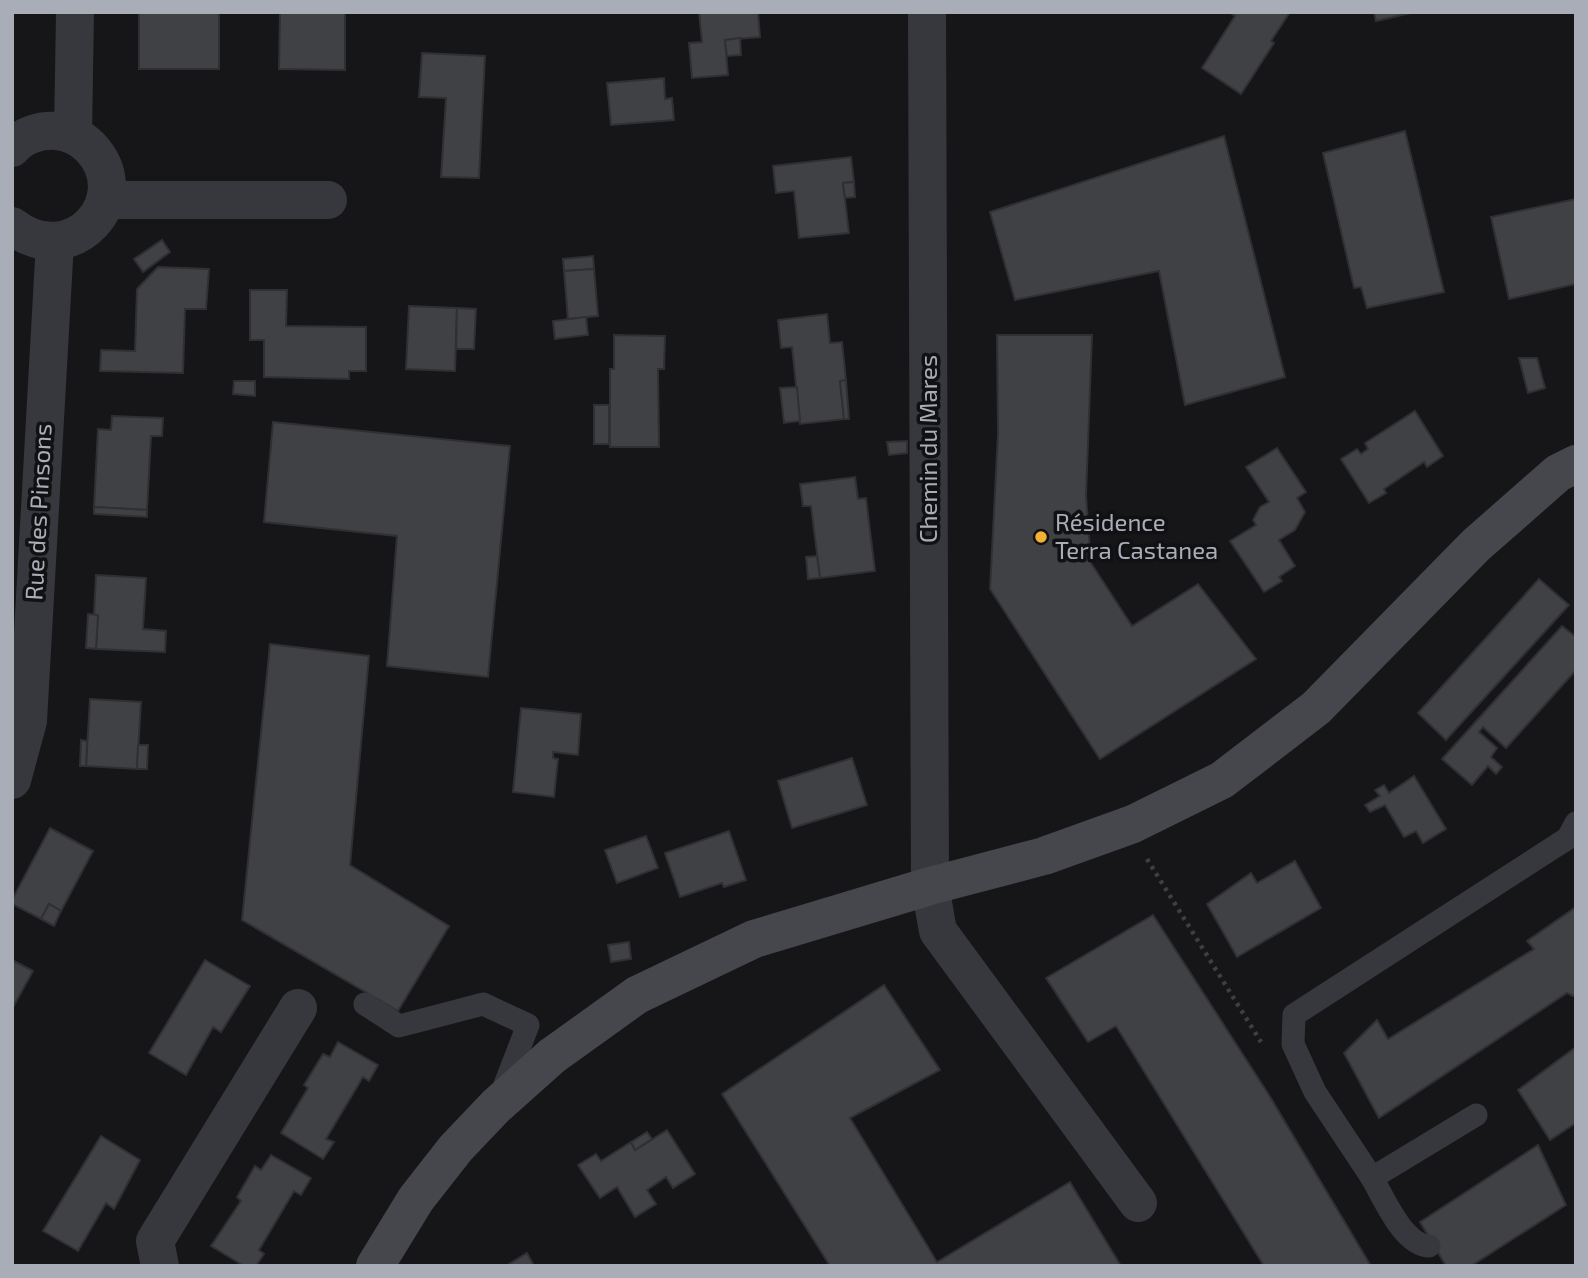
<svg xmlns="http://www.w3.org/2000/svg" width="1588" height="1278" viewBox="0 0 1588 1278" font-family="'Exo 2',sans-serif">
	<rect width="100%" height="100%" fill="#161618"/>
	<!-- building -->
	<g fill="#404145" stroke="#303034" stroke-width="2">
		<rect x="139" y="12" width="80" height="57"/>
		<path d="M280 12 345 13V70L279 69Z"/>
		<path d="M699 12H758L760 37 725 40 728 75 692 78 689 43 702 42Z"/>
		<path d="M1229 12H1290L1271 41 1274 43 1241 94 1202 68 1235 16Z"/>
		<path d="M1374 12H1415L1376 21Z"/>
		<path d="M740 38 741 55 727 56 725 40Z"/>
		<path d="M422 53 485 56 479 178 441 177 446 98 419 97Z"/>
		<path d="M664 78 665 99 672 98 674 120 611 125 607 83Z"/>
		<path d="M1405 131 1444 292 1367 308 1361 287 1354 288 1323 153Z"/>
		<path d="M1224 136 1285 377 1185 405 1159 271 1015 300 990 212Z"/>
		<path d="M851 157 854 182 843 183 849 233 799 238 794 191 776 193 773 166Z"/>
		<path d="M854 182 855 197 845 198 843 183Z"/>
		<path d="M1576 199V284L1509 299 1491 217Z"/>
		<path d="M162 240 170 252 143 272 134 259Z"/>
		<path d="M593 256 594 269 564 271 563 259Z"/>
		<path d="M158 267 209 269 206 309H185L183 373 100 371 101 350 135 351 137 289Z"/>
		<path d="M594 269 598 316 568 319 564 271Z"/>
		<path d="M250 290H287L286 326 366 327V371H349V379L264 377V340H250Z"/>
		<path d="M409 306 457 308 455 371 406 369Z"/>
		<path d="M457 308 476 309 474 349H456Z"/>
		<path d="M827 314 830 343 842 342 846 380 840 381 844 419 800 424 792 347 781 348 778 320Z"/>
		<path d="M586 317 588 335 555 339 553 321Z"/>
		<path d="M614 335 665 336 664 369H658L659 447H610V369H614Z"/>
		<path d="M997 335H1092L1086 496 1091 563 1132 626 1198 584 1256 659 1100 759 990 589 998 434Z"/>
		<path d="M1519 358H1537L1545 388 1528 393Z"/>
		<path d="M846 380 849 419H844L840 381Z"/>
		<path d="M234 381H255V396L233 394Z"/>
		<path d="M797 387 800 421 784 423 780 388Z"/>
		<rect x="594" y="405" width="15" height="39"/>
		<path d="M1415 411 1443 456 1427 467 1424 462 1384 489 1386 493 1369 503 1341 459 1357 449 1361 454 1368 449 1365 443Z"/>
		<path d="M112 416 163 418 162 436H151L147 510 94 507 98 429 111 430Z"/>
		<path d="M273 422 510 446 488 677 387 666 397 536 264 522Z"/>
		<path d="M907 441V453L889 455 887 442Z"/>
		<path d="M1277 448 1306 492 1297 498 1305 512 1295 530 1279 540 1295 566 1279 577 1282 581 1264 592 1230 541 1256 525 1253 520 1260 507 1269 502 1246 467Z"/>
		<path d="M855 477 858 499 866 498 875 571 820 578 811 506H803L800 484Z"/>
		<path d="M94 507 147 510V517L94 514Z"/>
		<path d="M817 556 820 578 808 579 806 557Z"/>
		<path d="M96 575 146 578 143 629 166 631 165 652 96 649 98 615H94Z"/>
		<path d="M1539 579 1569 605 1446 740 1418 713Z"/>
		<path d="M88 614 98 615 96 649 86 648Z"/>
		<path d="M1562 626 1576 637V670L1506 748 1483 727 1479 732 1497 748 1491 757 1502 767 1496 774 1488 766 1472 785 1442 759Z"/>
		<path d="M270 644 369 656 350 865 449 926 398 1011 242 920Z"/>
		<path d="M90 699 141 702 137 769 86 766Z"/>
		<path d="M521 708 581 714 578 755 553 752V758L558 759 554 797 513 792Z"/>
		<path d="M81 740 87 741 86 766H80Z"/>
		<path d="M138 745H148L147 769H137Z"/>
		<path d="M852 758 867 805 792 828 778 781Z"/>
		<path d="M1414 776 1446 829 1423 843 1416 831 1404 837 1385 805 1370 812 1365 805 1380 796 1375 790 1384 785 1389 793Z"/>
		<path d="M50 828 93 851 61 911 49 904 41 919 12 904V900Z"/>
		<path d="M729 831 746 880 724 887 722 883 680 897 665 853Z"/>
		<path d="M646 836 658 868 617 883 605 850Z"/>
		<path d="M1295 861 1321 908 1237 957 1207 904 1251 873 1257 883Z"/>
		<path d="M49 904 61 911 54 926 41 919Z"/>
		<path d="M1576 907V994L1573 996 1567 993 1379 1118 1344 1053 1377 1020 1388 1039 1534 949 1527 941Z"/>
		<path d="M1153 915 1269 1095 1371 1266H1264L1116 1026 1088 1042 1046 978Z"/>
		<path d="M629 942 631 959 611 962 608 945Z"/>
		<path d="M12 960 33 971 12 1009Z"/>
		<path d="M205 960 250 986 221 1032 213 1027 186 1075 149 1053Z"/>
		<path d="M884 985 940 1070 850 1118 937 1262 1070 1182 1121 1266H830L722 1094Z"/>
		<path d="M338 1042 378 1065 369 1081 363 1077 326 1139 334 1142 323 1159 281 1133 308 1088 304 1085 323 1054 330 1057Z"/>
		<path d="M1576 1047V1123L1550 1140 1518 1090Z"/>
		<path d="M667 1130 695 1174 673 1188 666 1177 647 1190 656 1204 635 1217 617 1187 600 1198 578 1165 596 1154 601 1161 631 1142 635 1150Z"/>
		<path d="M647 1132 652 1139 635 1150 631 1142Z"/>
		<path d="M101 1136 140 1160 114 1209 106 1203 78 1251 43 1231Z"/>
		<path d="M1538 1145 1566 1205 1471 1266H1446L1420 1222Z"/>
		<path d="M271 1155 311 1178 301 1195 294 1191 259 1250 264 1254 256 1266H244L211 1246 241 1201 237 1197 255 1166 261 1170Z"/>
		<path d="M527 1253 534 1266H506Z"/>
	</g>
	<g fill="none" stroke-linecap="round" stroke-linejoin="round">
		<!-- path -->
		<path stroke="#3d3f44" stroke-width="4.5" stroke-dasharray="3.5 5" stroke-linecap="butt" d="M1147 859 1261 1042"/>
		<!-- lane -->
		<g stroke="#37383d" stroke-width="23">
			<path d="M365 1004 399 1026 483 1004 528 1025 501 1095"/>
			<path d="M1476 1115 1372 1178 1315 1092 1293 1044 1294 1015 1568 838 1576 823"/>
			<path d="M1372 1178C1384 1198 1403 1245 1429 1246"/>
		</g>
		<!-- street -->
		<g stroke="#37383d" stroke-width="38">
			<path d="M927 12 930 886 938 931 1138 1203"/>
			<path d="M73 135 75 12"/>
			<path d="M12 148C22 135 41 130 56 131 69 132 81 138 90 147 139 198 72 273 12 226"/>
			<path d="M105 200H328"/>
			<path d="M12 780 28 721 55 242"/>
			<path d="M160 1266 155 1241 298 1008"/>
		</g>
		<!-- secondary -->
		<path stroke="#45474d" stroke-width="38" d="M375 1266 416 1199 456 1148 496 1106 552 1056 637 995 754 939 930 886 1044 856 1133 824 1222 780 1316 708 1476 545 1558 473 1576 464"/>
	</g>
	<!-- markers -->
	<circle fill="#f2b134" stroke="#111113" stroke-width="2.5" cx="1041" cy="537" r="7"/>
	<g text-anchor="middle" stroke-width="7" stroke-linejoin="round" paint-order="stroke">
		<!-- street labels -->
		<g font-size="24" fill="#a8adb8" stroke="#111113">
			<text transform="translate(929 449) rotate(-90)" y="8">Chemin du Mares</text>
			<text transform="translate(39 512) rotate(-87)" y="8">Rue des Pinsons</text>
		</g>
		<!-- poi labels -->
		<g font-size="24" fill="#a8adb8" stroke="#111113" text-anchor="start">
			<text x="1055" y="531">Résidence<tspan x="1055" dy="28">Terra Castanea</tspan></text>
		</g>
	</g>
	<!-- border -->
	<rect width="1588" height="1278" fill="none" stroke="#a8adb8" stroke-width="28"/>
</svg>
